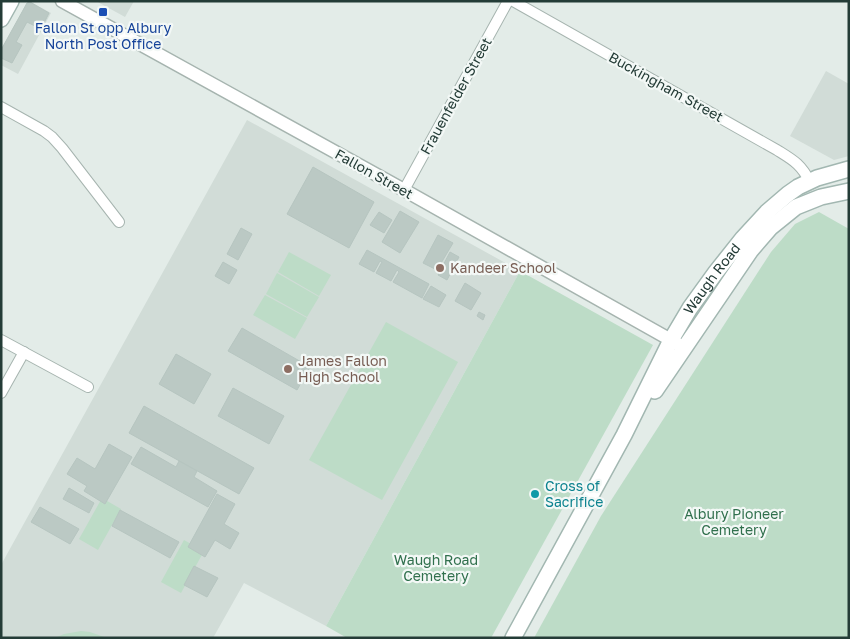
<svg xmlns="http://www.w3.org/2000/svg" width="850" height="639" viewBox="0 0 850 639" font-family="'Golos Text',sans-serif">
	<rect width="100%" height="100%" fill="#e3ece8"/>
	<!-- built -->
	<g fill="#d1dcd7">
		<path d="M96 1H134L125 17Z"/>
		<path d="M31 2 51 13 18 74 1 65V50L27 3Z"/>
		<path d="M826 71 849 84V156L834 160 790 136Z"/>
		<path d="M247 120 520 271 326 626 244 583 213 638H1V565Z"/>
	</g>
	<!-- green -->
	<g fill="#bddcc7">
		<path d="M819 212 849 229V638H534L601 516 771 252 795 224Z"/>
		<path d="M289 252 331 275 319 296 278 272Z"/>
		<path d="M520 271 653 345 491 638H347L326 626Z"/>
		<path d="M277 273 319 297 307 317 266 294Z"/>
		<path d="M265 295 307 318 295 339 253 315Z"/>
		<path d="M386 322 458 362 382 500 309 460Z"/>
		<path d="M102 498 121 509 98 550 79 539Z"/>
		<path d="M184 540 204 551 181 593 161 582Z"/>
		<path d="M81 631 90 632 107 638H55L64 634Z"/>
	</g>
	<!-- building -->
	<g fill="#bbc9c4" stroke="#b6c5c0">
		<path d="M30 2 49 13 41 29 27 22 16 42 22 45 12 63 1 58V50L27 3Z"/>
		<path d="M313 167 374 202 349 248 287 214Z"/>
		<path d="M400 211 419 222 400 253 382 242Z"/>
		<path d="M379 212 392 220 384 233 370 225Z"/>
		<path d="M241 228 252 234 238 260 227 254Z"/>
		<path d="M438 235 453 243 437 270 423 263Z"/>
		<path d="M367 250 429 284 422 298 393 282 399 272 397 270 391 281 376 273 382 262 380 261 374 272 359 264Z"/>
		<path d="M450 252 459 257 447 280 438 275Z"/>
		<path d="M223 262 237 270 229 284 215 276Z"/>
		<path d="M465 283 481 293 471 310 455 301Z"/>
		<path d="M431 286 446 295 439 307 423 299Z"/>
		<path d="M479 312 485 315 483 320 477 316Z"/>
		<path d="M242 328 310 367 297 390 228 351Z"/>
		<path d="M176 354 211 374 194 404 159 384Z"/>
		<path d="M233 388 284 416 269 444 218 416Z"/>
		<path d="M144 406 254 468 239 494 129 433Z"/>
		<path d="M109 444 132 457 105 504 84 491 87 486 67 474 77 458 95 469Z"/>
		<path d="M141 447 176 467 179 461 197 471 194 477 217 491 208 507 131 464Z"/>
		<path d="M69 488 94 503 89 513 63 499Z"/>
		<path d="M217 494 235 504 224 524 239 533 230 549 215 540 205 557 188 547Z"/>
		<path d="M40 507 79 529 70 544 31 522Z"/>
		<path d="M120 510 179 542 170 558 112 526Z"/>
		<path d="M194 566 218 578 207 597 184 585Z"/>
	</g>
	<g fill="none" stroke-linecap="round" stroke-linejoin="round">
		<defs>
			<g id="minor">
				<path d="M513 1 777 150C793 160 801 164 810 182"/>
				<path d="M1 107 44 131 52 137 62 148 119 222"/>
				<path d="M404 190 508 1"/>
				<path d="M1 340 88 387"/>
				<path d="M1 393 24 352"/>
			</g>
			<path id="tertiary" d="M62 1 404 190 678 344"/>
			<g id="secondary">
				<path d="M1 19 11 1"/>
				<path d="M655 391 751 250 770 228 796 207 821 197 849 191"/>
				<path id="s1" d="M513 638 624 435 671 340 690 308 716 272 743 238 767 212 788 194 798 187 817 178 849 169"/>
			</g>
		</defs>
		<!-- minor casing -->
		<use href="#minor" stroke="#a6b4af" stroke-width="12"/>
		<!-- tertiary casing -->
		<use href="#tertiary" stroke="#a6b4af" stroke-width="15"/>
		<!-- secondary casing -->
		<use href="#secondary" stroke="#a2b7b1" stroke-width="18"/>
		<!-- minor -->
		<use href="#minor" stroke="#fff" stroke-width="10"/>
		<!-- tertiary -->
		<use href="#tertiary" stroke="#fff" stroke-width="12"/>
		<!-- secondary -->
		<use href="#secondary" stroke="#fff" stroke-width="15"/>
	</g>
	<!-- markers -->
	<rect fill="#1a4fb4" stroke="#f3f8f6" stroke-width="2" x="98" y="7" width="10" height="10" rx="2.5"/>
	<g fill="#8d6e63" stroke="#f3f8f6" stroke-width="2">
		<circle cx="440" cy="268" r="5"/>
		<circle cx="288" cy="369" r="5"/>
	</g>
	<circle fill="#0f9aa8" stroke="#f3f8f6" stroke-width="2" cx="535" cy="494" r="5"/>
	<g text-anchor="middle" stroke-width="4.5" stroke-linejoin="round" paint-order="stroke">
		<!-- transit labels -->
		<g font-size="14" fill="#164399" stroke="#f3f8f6">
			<text x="103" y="33">Fallon St opp Albury<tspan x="103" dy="16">North Post Office</tspan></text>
		</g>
		<!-- street labels -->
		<g font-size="14" fill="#243c37" stroke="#f3f8f6">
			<text transform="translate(666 87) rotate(29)" y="5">Buckingham Street</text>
			<text transform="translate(456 96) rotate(-61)" y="5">Frauenfelder Street</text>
			<text transform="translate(374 174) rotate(29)" y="5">Fallon Street</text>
			<text dy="5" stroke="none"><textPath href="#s1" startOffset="411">Waugh Road</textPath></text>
		</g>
		<!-- education labels -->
		<g font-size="14" fill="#785e54" stroke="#f3f8f6" text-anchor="start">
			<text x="450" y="273">Kandeer School</text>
			<text x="298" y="366">James Fallon<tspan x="298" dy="16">High School</tspan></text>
		</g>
		<!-- culture labels -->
		<g font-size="14" fill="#0d838f" stroke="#f3f8f6" text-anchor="start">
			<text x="545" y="491">Cross of<tspan x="545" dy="16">Sacrifice</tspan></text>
		</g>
		<!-- park labels -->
		<g font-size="14" fill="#30704d" stroke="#f3f8f6">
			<text x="734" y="519">Albury Pioneer<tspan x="734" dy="16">Cemetery</tspan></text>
			<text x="436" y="565">Waugh Road<tspan x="436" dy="16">Cemetery</tspan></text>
		</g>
	</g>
	<!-- border -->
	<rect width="850" height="639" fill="none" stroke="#243c37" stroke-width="5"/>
</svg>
